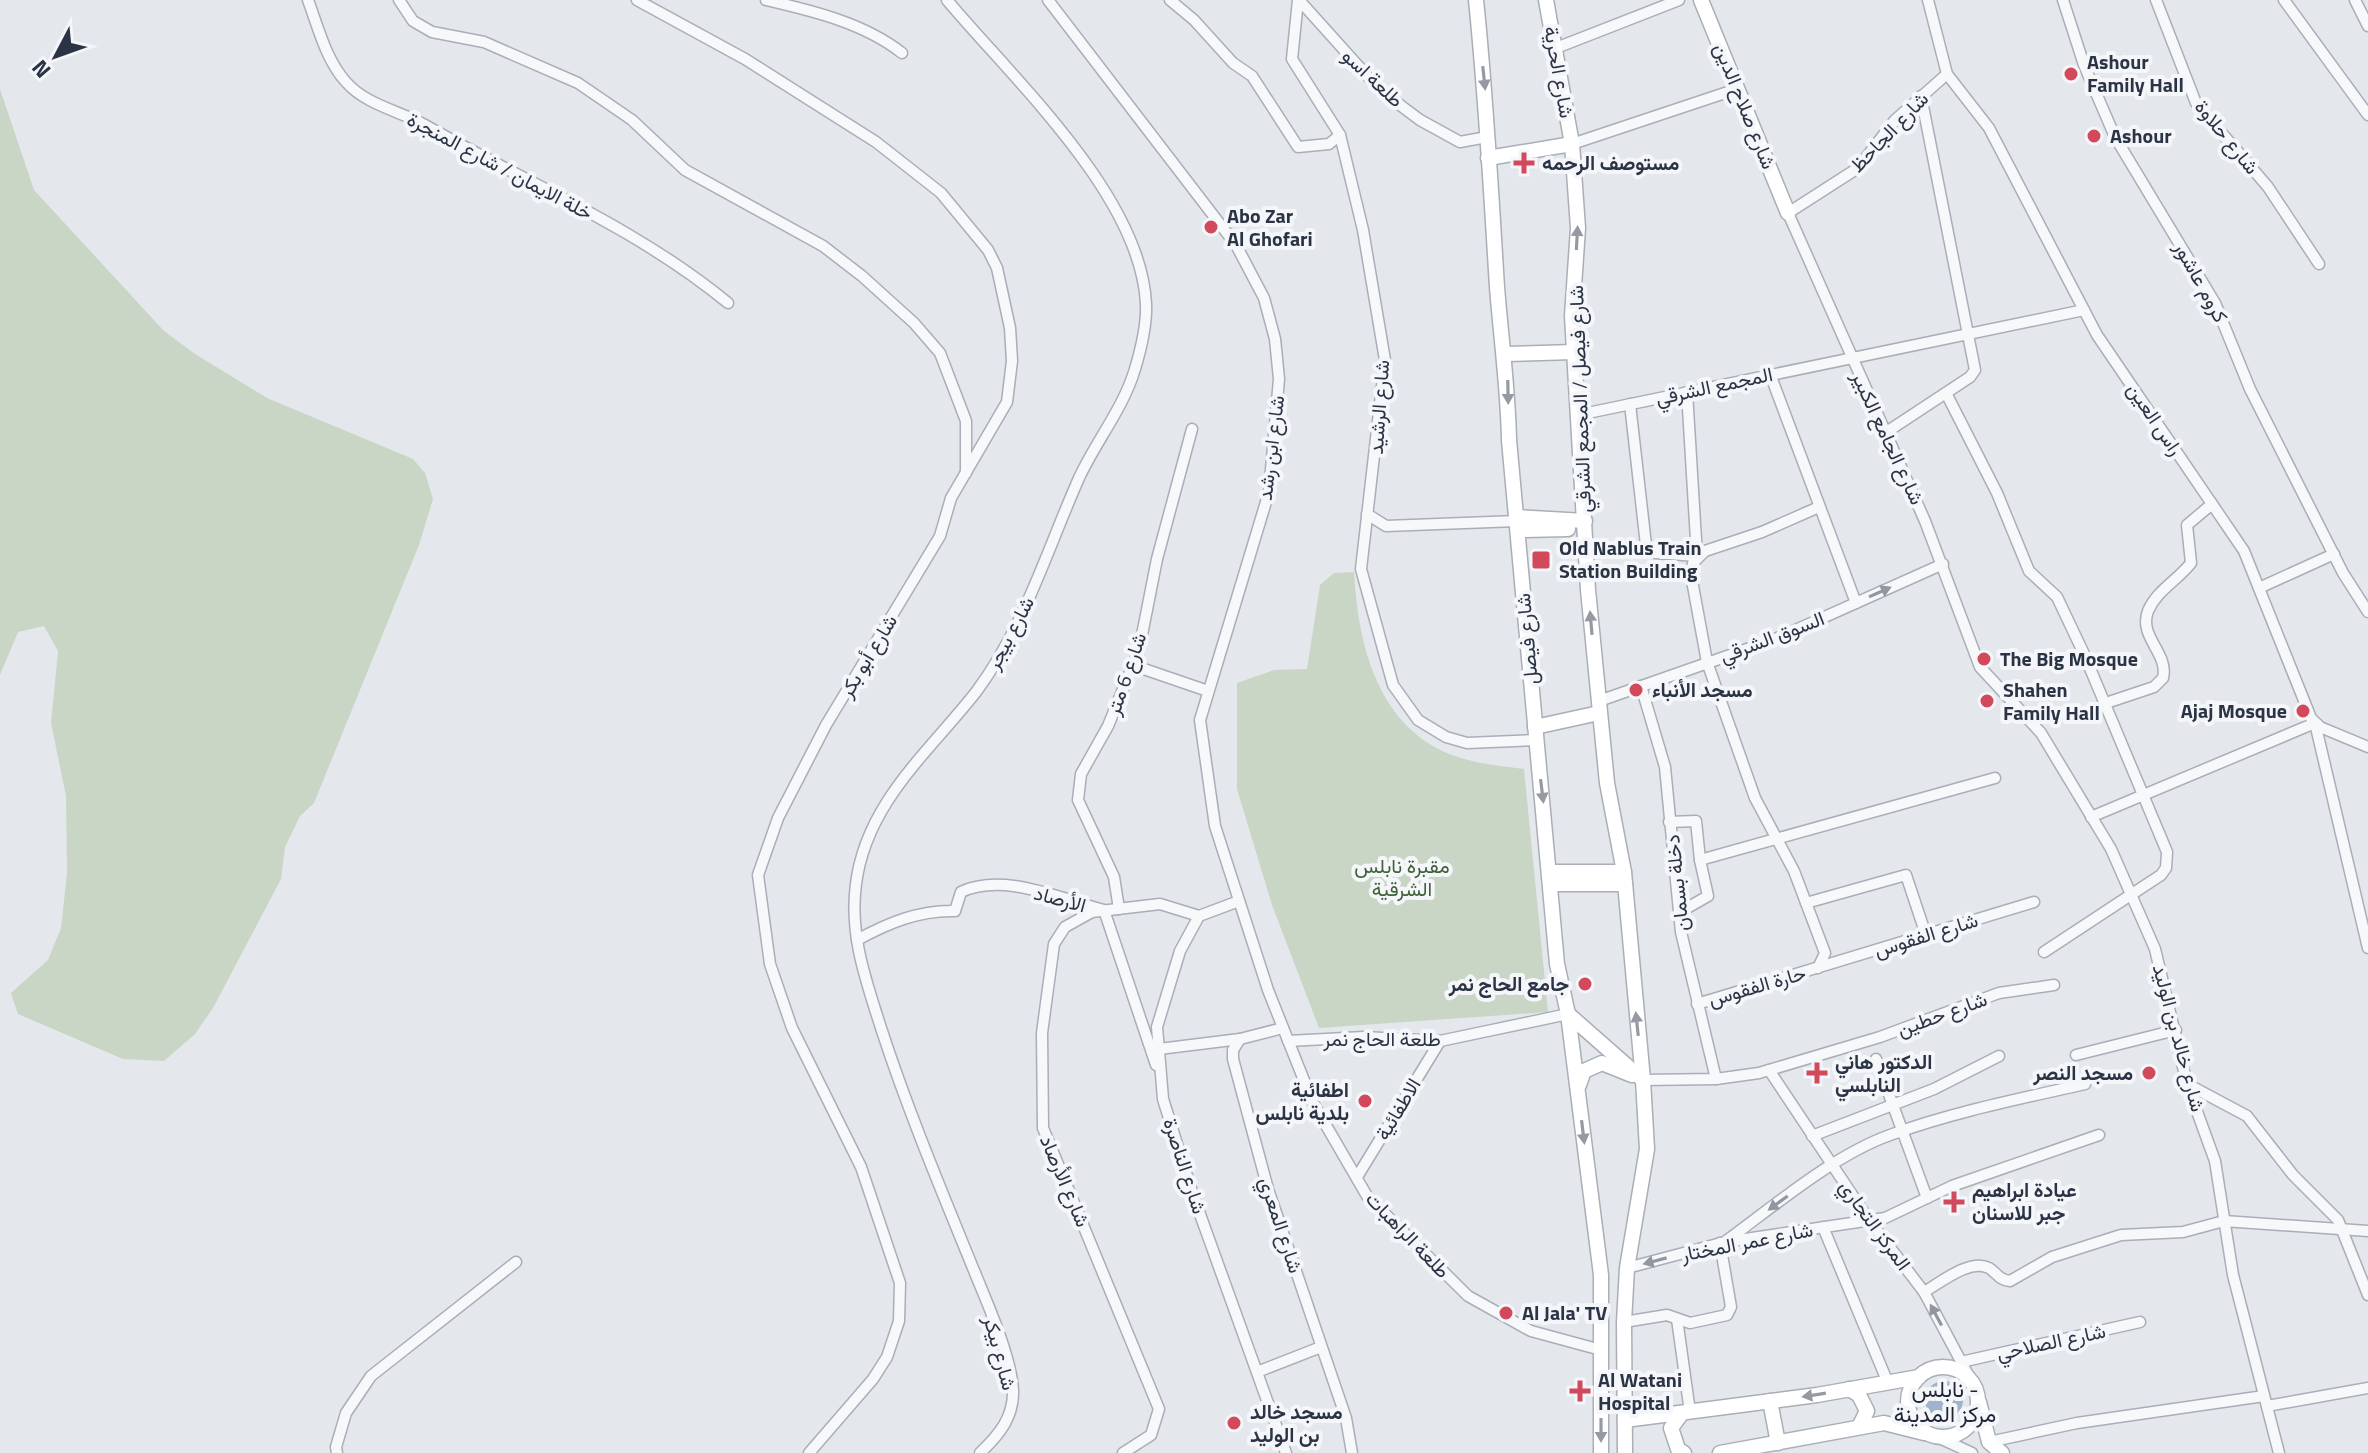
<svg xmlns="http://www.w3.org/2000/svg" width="2368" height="1453" viewBox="0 0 2368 1453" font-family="'Titillium Web',Vazirmatn,sans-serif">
	<rect width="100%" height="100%" fill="#e4e7ec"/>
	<!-- green -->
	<g fill="#c9d6c5">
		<path d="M0 89 34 190 164 331 195 354 267 398 413 459 425 473 433 499 419 545 314 803 300 816 285 847 281 879 213 1008 195 1034 164 1061 123 1059 18 1014 11 993 48 960 61 928 67 874 66 796 51 723 58 651 44 626 18 632 0 675Z"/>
		<path d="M1354 572C1358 645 1378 731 1458 757 1479 764 1502 766 1524 769L1548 1012 1319 1028 1272 905 1237 789V683L1274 670 1307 669 1320 585 1334 573Z"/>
	</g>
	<!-- water -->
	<circle fill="#9fb4cc" cx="1944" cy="1400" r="19"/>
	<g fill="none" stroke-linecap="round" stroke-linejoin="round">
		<defs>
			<g id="street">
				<path d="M308 0C318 27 326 60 346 82 366 105 400 111 425 125 527 183 637 228 728 303"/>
				<path d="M399 0 413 21 432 32 484 42 578 83 632 120 685 170 823 246 862 276 914 323 940 353 966 421V473"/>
				<path d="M637 0 745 59 876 142 941 193 988 250 997 268 1010 328 1012 361 1007 402 951 498 940 536 826 725 778 818 758 875 770 964 792 1028 861 1167 900 1283 899 1321 887 1357 873 1379 809 1453"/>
				<path d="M766 0C813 11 864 23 902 53"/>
				<path d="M947 0C1013 79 1141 196 1146 304 1147 326 1141 349 1135 369 1123 409 1096 441 1079 478 1047 550 1024 628 976 692 929 752 866 803 856 884 849 934 866 981 881 1028 908 1111 942 1192 975 1273 988 1305 1011 1356 1013 1390 1014 1417 999 1435 980 1453"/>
				<path d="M1048 0 1236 245 1264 298 1275 339 1279 379 1269 492 1200 720 1215 826 1268 990 1313 1103 1367 1196 1468 1296 1531 1331 1601 1350"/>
				<path d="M1170 0 1194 20 1233 63 1252 76 1298 147 1329 144 1340 135"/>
				<path d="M1298 0 1292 59 1340 135 1363 230 1385 360 1361 569 1393 685 1418 720 1446 737 1467 743 1536 740"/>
				<path d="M1299 0 1380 90 1420 120 1460 142 1487 137"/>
				<path d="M1928 0 1947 74 1989 128 2097 335 2244 551 2311 718 2320 727 2368 747"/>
				<path d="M2063 0 2084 65 2115 137 2215 303 2250 389 2343 573 2368 612"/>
				<path d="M2156 0 2196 103 2268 187 2319 264"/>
				<path d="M2284 0 2368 115"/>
				<path d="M2355 0 2368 26"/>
				<path d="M1556 48 1679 0"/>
				<path d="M1947 74 1895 120 1858 168 1788 213 1925 521 1980 667 2041 733 2111 849 2155 949 2187 1084 2215 1161 2233 1275 2279 1453"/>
				<path d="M1572 144 1737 89"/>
				<path d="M1770 374 1856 603"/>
				<path d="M1946 393 1997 493 2029 571 2057 597 2084 654 2167 852 2166 868 2161 875 2044 952"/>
				<path d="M1630 404 1646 545 1655 553 1697 556 1687 392"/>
				<path d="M1578 415 2084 310"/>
				<path d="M1885 433 1970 377 1975 370 1921 96"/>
				<path d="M1367 514 1386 526 1517 521"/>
				<path d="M2259 588 2334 554"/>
				<path d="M1132 665 1208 691"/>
				<path d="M1641 686 1665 767 1681 932 1716 1079"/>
				<path d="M1599 701 1773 640 1943 564"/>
				<path d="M2103 704 2154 687 2163 678C2169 653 2138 637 2148 611 2157 590 2178 580 2191 563L2187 525 2212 504"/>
				<path d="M2315 723 2368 948"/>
				<path d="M2091 817 2315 723 2318 725"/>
				<path d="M1669 822 1696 821 1700 860"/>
				<path d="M1239 901 1199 916 1180 951 1157 1027 1163 1099 1192 1192 1286 1453"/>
				<path d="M1806 903 1906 875 1926 935"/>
				<path d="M1119 909 1114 877 1078 800 1081 774 1108 726 1139 650 1157 559 1192 429"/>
				<path d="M1680 912 1708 896 1700 860 1995 778"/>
				<path d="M857 940C888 923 919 910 955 911L961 892C1004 872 1060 899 1104 910L1156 1065"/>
				<path d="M1818 968 1825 953 1794 871 1755 798 1707 662 1691 575 1693 563 1705 551 1762 532 1819 507"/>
				<path d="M1697 1004 2034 902"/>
				<path d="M1283 1028 1240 1039 1233 1050V1059L1268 1189 1346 1418 1352 1453"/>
				<path d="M1288 1041 1364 1037 1440 1041 1568 1014"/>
				<path d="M1159 1049 1240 1039"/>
				<path d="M2076 1055 2176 1030"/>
				<path d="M1876 1059 1927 1198"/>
				<path d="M1769 1070 1869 1220 1924 1292 1973 1384"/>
				<path d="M1643 1080 1716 1079 1759 1073 1880 1037 1999 993 2054 985"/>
				<path d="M2187 1084 2247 1116 2293 1175 2338 1220 2368 1295"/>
				<path d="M1812 1136 1934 1089 1999 1056"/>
				<path d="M1357 1177 1440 1041"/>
				<path d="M1823 1227 1888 1383"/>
				<path d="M1726 1241C1774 1206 1834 1155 1890 1135 1953 1112 2019 1099 2085 1084"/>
				<path d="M1627 1268 1725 1242 1885 1218 1952 1186 2099 1135"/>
				<path d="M1924 1292C1940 1283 1970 1258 1989 1268 1997 1273 1999 1280 2010 1281L2052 1257 2121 1235 2183 1232 2224 1221 2368 1231"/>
				<path d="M1677 1319 1690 1412"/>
				<path d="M1624 1322 1667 1315 1690 1323 1727 1315 1731 1307 1720 1243"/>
				<path d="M1961 1362 2140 1322"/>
				<path d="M1257 1372 1321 1347"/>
				<path d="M2267 1406 2368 1388"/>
				<path d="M1933 1435 1972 1453"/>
				<path d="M1990 1445 1989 1442 2077 1423 2264 1396"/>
				<path d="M337 1453 336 1447 346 1413 371 1376 516 1262"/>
				<path d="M1123 1453 1151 1435 1159 1409 1043 1128 1042 1033 1054 944 1065 927 1092 912 1160 904 1199 916"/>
			</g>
			<g id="secondary">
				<path d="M1476 0C1486 96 1491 191 1497 287 1501 338 1508 388 1509 440L1557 964 1568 1014 1601 1275V1453"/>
				<path d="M1546 0 1572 144 1578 228 1572 316 1588 590 1607 783 1624 872 1643 1080 1647 1149 1627 1268 1624 1322 1625 1453"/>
				<path d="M1701 0 1788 213"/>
				<path d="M1488 158 1572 144"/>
				<path d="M1505 354 1574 352"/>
				<path d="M1516 517 1585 521"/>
				<path d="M1518 530 1568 529"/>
				<path d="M1535 727 1599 713"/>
				<path d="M1550 872H1624"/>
				<path d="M1551 884H1625"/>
				<path d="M1568 1014 1643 1080"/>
				<path d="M1579 1085 1584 1071 1602 1063 1632 1075"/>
				<circle cx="1943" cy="1402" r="35"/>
				<path d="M1849 1389 1859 1395 1867 1411 1859 1427"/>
				<path d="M1770 1401 1778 1443"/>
				<path d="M1979 1402 1989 1442 2002 1453"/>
				<path d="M1682 1413 1671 1428 1678 1449 1684 1453"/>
				<path d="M1625 1420 1817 1395 1919 1377"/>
				<path d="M1720 1453 1884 1423 1924 1433"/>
			</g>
		</defs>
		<!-- street casing -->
		<use href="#street" stroke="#a9aeb7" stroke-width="13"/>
		<!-- secondary casing -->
		<use href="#secondary" stroke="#a9aeb7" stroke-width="17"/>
		<!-- street -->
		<use href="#street" stroke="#f7f8fa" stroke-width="10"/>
		<!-- secondary -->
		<use href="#secondary" stroke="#fff" stroke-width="14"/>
	</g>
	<!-- one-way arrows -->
	<defs><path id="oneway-solid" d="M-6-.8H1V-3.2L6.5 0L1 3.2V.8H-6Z" transform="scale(2)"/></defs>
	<g fill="#959aa2">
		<use href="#oneway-solid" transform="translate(1484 78) rotate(84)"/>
		<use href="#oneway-solid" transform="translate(1577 238) rotate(-87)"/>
		<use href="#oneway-solid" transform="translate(1508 392) rotate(89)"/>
		<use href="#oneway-solid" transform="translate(1591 623) rotate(-95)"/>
		<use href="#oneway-solid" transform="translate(1542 791) rotate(83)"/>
		<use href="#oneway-solid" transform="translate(1637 1024) rotate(-96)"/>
		<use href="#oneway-solid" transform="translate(1583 1132) rotate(83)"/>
		<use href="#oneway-solid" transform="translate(1814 1395) rotate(171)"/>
		<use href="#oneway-solid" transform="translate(1601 1430) rotate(90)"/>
	</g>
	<g fill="#9196a0">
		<use href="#oneway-solid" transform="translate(1880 592) rotate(-24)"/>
		<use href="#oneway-solid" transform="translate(1778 1203) rotate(144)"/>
		<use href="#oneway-solid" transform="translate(1655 1261) rotate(165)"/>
		<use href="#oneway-solid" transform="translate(1936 1315) rotate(-118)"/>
	</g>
	<!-- markers -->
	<g fill="#d1495b" stroke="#f4f6f9" stroke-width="3">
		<circle cx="2071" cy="74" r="8"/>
		<circle cx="2094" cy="136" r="8"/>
		<path d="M1520 151h8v8h8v8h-8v8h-8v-8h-8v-8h8z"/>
		<circle cx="1211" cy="227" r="8"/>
		<rect x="1531" y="550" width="20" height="20" rx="4"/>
		<circle cx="1984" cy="659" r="8"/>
		<circle cx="1636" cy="690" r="8"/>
		<circle cx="1987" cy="701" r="8"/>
		<circle cx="2303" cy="711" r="8"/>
		<circle cx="1585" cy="984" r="8"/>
		<path d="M1813 1061h8v8h8v8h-8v8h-8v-8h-8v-8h8z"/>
		<circle cx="2149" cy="1073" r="8"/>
		<circle cx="1365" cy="1101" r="8"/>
		<path d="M1950 1190h8v8h8v8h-8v8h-8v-8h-8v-8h8z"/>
		<circle cx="1506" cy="1313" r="8"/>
		<path d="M1576 1379h8v8h8v8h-8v8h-8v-8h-8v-8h8z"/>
		<circle cx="1234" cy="1423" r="8"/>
	</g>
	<g text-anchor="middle" stroke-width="8" stroke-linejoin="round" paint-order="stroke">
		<!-- poi labels -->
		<g font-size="20" font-weight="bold" fill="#2b3445" stroke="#f4f6f9" text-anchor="start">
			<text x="2087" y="69">Ashour<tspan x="2087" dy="23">Family Hall</tspan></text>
			<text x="2110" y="143">Ashour</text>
			<text x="1542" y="170">مستوصف الرحمه</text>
			<text x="1227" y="223">Abo Zar<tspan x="1227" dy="23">Al Ghofari</tspan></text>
			<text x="1559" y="555">Old Nablus Train<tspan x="1559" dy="23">Station Building</tspan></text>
			<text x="2000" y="666">The Big Mosque</text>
			<text x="1652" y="697">مسجد الأنباء</text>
			<text x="2003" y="697">Shahen<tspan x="2003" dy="23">Family Hall</tspan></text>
			<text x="2287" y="718" text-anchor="end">Ajaj Mosque</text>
			<text x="1569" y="991" text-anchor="end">جامع الحاج نمر</text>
			<text x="1835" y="1069">الدكتور هاني<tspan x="1835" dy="23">النابلسي</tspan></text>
			<text x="2133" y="1080" text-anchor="end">مسجد النصر</text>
			<text x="1349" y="1097" text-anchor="end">اطفائية<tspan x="1349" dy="23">بلدية نابلس</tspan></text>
			<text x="1972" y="1197">عيادة ابراهيم<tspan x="1972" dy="23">جبر للاسنان</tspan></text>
			<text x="1522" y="1320">Al Jala' TV</text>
			<text x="1598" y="1387">Al Watani<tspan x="1598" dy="23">Hospital</tspan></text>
			<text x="1250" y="1419">مسجد خالد<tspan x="1250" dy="23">بن الوليد</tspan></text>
		</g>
		<!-- street labels -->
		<g font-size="20" fill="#2b3445" stroke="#f4f6f9">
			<text transform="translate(1559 72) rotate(80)" y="7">شارع الحرية</text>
			<text transform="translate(1373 78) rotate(43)" y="7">طلعة اسو</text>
			<text transform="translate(1745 106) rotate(68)" y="7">شارع صلاح الدين</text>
			<text transform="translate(1889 132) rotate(-46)" y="7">شارع الجاحظ</text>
			<text transform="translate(2227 137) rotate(51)" y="7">شارع حلاوة</text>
			<text transform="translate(500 166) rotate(28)" y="7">خلة الايمان / شارع المنجرة</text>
			<text transform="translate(2201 282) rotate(61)" y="7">كروم عاشور</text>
			<text transform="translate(1714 386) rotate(-12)" y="7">المجمع الشرقي</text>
			<text transform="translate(1580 399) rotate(-92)" y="7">شارع فيصل / المجمع الشرقي</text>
			<text transform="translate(1379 407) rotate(-86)" y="7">شارع الرشيد</text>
			<text transform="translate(2155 419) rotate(56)" y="7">راس العين</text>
			<text transform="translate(1888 438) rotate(65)" y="7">شارع الجامع الكبير</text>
			<text transform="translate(1271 448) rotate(-83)" y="7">شارع ابن رشد</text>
			<text transform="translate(1010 633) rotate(-62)" y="7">شارع بيجر</text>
			<text transform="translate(1772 637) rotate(-21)" y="7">السوق الشرقي</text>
			<text transform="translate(1527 639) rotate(-95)" y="7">شارع فيصل</text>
			<text transform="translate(868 656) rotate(-59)" y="7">شارع أبو بكر</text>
			<text transform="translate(1126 674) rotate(-71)" y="7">شارع 6 متر</text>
			<text transform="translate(1677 883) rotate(-96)" y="7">دخلة بسمان</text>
			<text transform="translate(1060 899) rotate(15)" y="7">الأرصاد</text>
			<text transform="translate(1926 935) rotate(-17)" y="7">شارع الفقوس</text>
			<text transform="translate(1757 986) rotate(-16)" y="7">حارة الفقوس</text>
			<text transform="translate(1942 1014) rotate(-20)" y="7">شارع حطين</text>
			<text transform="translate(2179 1038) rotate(75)" y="7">شارع خالد بن الوليد</text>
			<text x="1382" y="1046">طلعة الحاج نمر</text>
			<text transform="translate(1398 1109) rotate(-59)" y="7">الاطفائية</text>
			<text transform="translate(1185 1166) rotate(72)" y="7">شارع الناصرة</text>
			<text transform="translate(1065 1181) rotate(67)" y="7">شارع الأرصاد</text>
			<text transform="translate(1281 1225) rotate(72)" y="7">شارع المعري</text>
			<text transform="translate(1875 1225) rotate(54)" y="7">المركز التجاري</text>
			<text transform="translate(1408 1235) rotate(46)" y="7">طلعة الراهبات</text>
			<text transform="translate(1747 1242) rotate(-11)" y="7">شارع عمر المختار</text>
			<text transform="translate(2051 1342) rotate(-12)" y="7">شارع الصلاحي</text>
			<text transform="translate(1000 1353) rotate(75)" y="7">شارع بيكر</text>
		</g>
		<!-- park labels -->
		<g font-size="20" fill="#3f6138" stroke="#f4f6f9">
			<text x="1402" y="873">مقبرة نابلس<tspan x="1402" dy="23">الشرقية</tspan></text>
		</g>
		<!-- neighbourhood labels -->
		<g font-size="22" fill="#1d2536" stroke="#f4f6f9">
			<text x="1945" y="1397">نابلس -<tspan x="1945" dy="25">مركز المدينة</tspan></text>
		</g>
	</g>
	<!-- north arrow -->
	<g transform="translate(56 56) rotate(229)" stroke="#f4f6f9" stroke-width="6" paint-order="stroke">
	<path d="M0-6L14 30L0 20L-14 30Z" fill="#2b3445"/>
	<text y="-12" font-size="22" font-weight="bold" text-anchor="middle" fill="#2b3445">N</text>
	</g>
</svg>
